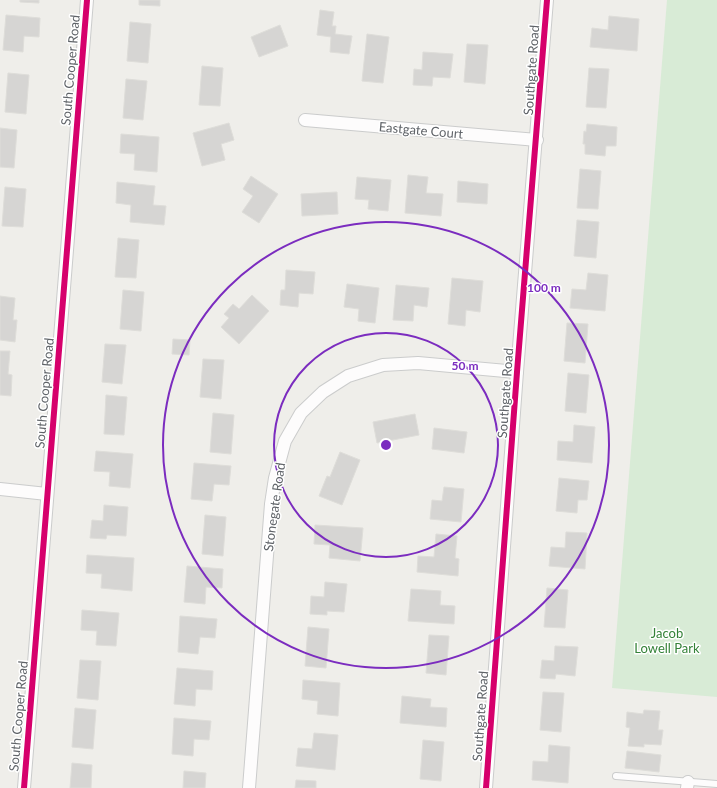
<svg xmlns="http://www.w3.org/2000/svg" width="717" height="788" viewBox="0 0 717 788" font-family="Lato,sans-serif">
	<rect width="100%" height="100%" fill="#efeeea"/>
	<!-- green -->
	<path fill="#d8ebd6" d="M667 0H717V697L612 688Z"/>
	<!-- building -->
	<g fill="#d6d5d3" stroke="#deddd9">
		<path d="M20 0H39V3L20 2Z"/>
		<path d="M139 0H160V6L139 5Z"/>
		<path d="M320 10 334 12 332 26H336L335 34 352 36 349 54 330 52 331 37 317 35Z"/>
		<path d="M6 15 40 18 39 37 24 36 23 52 3 50Z"/>
		<path d="M609 16 639 19 637 51 590 47 592 28 608 30Z"/>
		<path d="M130 22 151 24 148 63 127 61Z"/>
		<path d="M280 25 288 46 259 57 251 37Z"/>
		<path d="M367 34 389 37 383 83 362 81Z"/>
		<path d="M467 44 488 45 485 84 464 82Z"/>
		<path d="M423 52 453 54 450 78 433 77 432 86 413 85 414 69 422 70Z"/>
		<path d="M202 66 223 68 220 106 199 105Z"/>
		<path d="M589 68 609 69 606 108 586 107Z"/>
		<path d="M8 73 29 75 26 114 5 112Z"/>
		<path d="M126 79 147 81 143 120 123 118Z"/>
		<path d="M229 123 234 140 221 144 225 160 202 166 193 133Z"/>
		<path d="M587 124 617 127 616 146H606L605 156 585 154V144H583L584 131 586 132Z"/>
		<path d="M0 128 17 130 14 168 0 167Z"/>
		<path d="M121 134 159 137 157 172 134 170 135 154 120 153Z"/>
		<path d="M580 169 601 171 598 209 577 208Z"/>
		<path d="M408 175 428 177 426 193 443 194 441 216 405 213Z"/>
		<path d="M251 176 278 194 259 223 242 212 253 196 243 189Z"/>
		<path d="M357 177 391 180 388 211 368 209 369 200 355 199Z"/>
		<path d="M458 181 488 184 487 204 457 202Z"/>
		<path d="M117 182 155 186 153 205 166 206 164 225 130 222 131 205 116 203Z"/>
		<path d="M5 187 26 189 23 227 2 226Z"/>
		<path d="M337 192 338 214 302 216 301 194Z"/>
		<path d="M577 220 599 222 596 258 574 256Z"/>
		<path d="M118 238 139 240 136 278 115 277Z"/>
		<path d="M286 270 315 272 313 294 299 293 298 307 280 305 281 290H285Z"/>
		<path d="M588 273 608 275 605 311 570 308 572 289 586 290Z"/>
		<path d="M452 278 483 281 480 312 466 310 465 326 448 324Z"/>
		<path d="M347 284 379 288 375 323 358 321 359 309 344 307Z"/>
		<path d="M396 285 429 288 427 307 414 305 413 321 393 320Z"/>
		<path d="M123 290 144 292 141 331 120 329Z"/>
		<path d="M252 295 269 311 239 344 221 327 229 318 224 314 233 304 239 309Z"/>
		<path d="M0 296 15 298 13 320H17L15 342 0 340Z"/>
		<path d="M567 323 588 324 585 363 564 361Z"/>
		<path d="M173 339 190 340 189 355 172 354Z"/>
		<path d="M105 344 126 345 122 384 102 382Z"/>
		<path d="M0 351H10L8 374 12 375 11 396 0 395Z"/>
		<path d="M203 359 224 360 221 399 200 397Z"/>
		<path d="M568 373 589 375 586 413 565 411Z"/>
		<path d="M106 395 127 397 124 435 104 434Z"/>
		<path d="M213 413 234 415 231 454 210 452Z"/>
		<path d="M415 414 419 435 377 443 373 422Z"/>
		<path d="M574 425 595 427 592 463 557 460 558 441 573 442Z"/>
		<path d="M434 428 467 432 464 453 432 449Z"/>
		<path d="M96 451 133 454 130 488 109 486 110 472 94 471Z"/>
		<path d="M340 452 360 460 342 505 319 496 327 476 330 477Z"/>
		<path d="M194 463 231 466 229 485 214 484 212 501 191 499Z"/>
		<path d="M559 478 589 481 587 500H578L577 513 556 511Z"/>
		<path d="M444 487 464 489 461 522 430 519 432 500 442 501Z"/>
		<path d="M104 505 128 507 126 536 107 535 106 539 90 538 92 520 103 521Z"/>
		<path d="M205 515 226 517 223 556 202 554Z"/>
		<path d="M315 525 363 528 360 561 329 558 330 545 314 544Z"/>
		<path d="M566 532 587 533 585 569 549 566 551 547 565 548Z"/>
		<path d="M436 534 457 536 455 558 459 559 458 576 417 572 418 556 434 557Z"/>
		<path d="M87 555 134 558 132 591 101 588 102 574 86 573Z"/>
		<path d="M187 566 223 569 222 588 206 587 205 604 184 602Z"/>
		<path d="M325 582 347 584 344 612 327 611V615L310 614 311 596 324 597Z"/>
		<path d="M547 588 568 590 565 628 544 627Z"/>
		<path d="M411 589 441 591 440 605 455 606 454 624 408 621Z"/>
		<path d="M82 610 119 613 116 646 96 645 97 631 81 630Z"/>
		<path d="M180 616 217 619 215 638 200 637 198 654 178 652Z"/>
		<path d="M308 627 329 629 326 668 305 666Z"/>
		<path d="M429 635 449 636 446 675 426 673Z"/>
		<path d="M555 646 578 647 575 676 556 674 555 679 540 678 542 660 554 661Z"/>
		<path d="M80 660 101 661 98 700 77 698Z"/>
		<path d="M177 668 213 671 212 690 196 689 195 706 174 704Z"/>
		<path d="M303 680 340 683 338 716 317 714 318 701 302 699Z"/>
		<path d="M543 692 564 693 561 732 540 730Z"/>
		<path d="M402 696 431 699 430 707 447 708 446 727 400 723Z"/>
		<path d="M75 708 96 710 93 749 72 747Z"/>
		<path d="M644 710 660 711 658 730H663L661 745 644 744V747L628 746 630 728 626 727 627 712 643 714Z"/>
		<path d="M174 718 211 721 209 740 194 739 193 756 172 754Z"/>
		<path d="M314 733 338 735 335 770 296 766 298 748 312 749Z"/>
		<path d="M423 740 444 742 441 781 420 779Z"/>
		<path d="M549 745 570 747 568 783 532 780 533 761 548 762Z"/>
		<path d="M627 751 661 755 659 772 625 768Z"/>
		<path d="M72 763 92 765 91 788H70Z"/>
		<path d="M184 771 206 773 205 788H183Z"/>
		<path d="M296 780 316 781V788H295Z"/>
	</g>
	<g fill="none" stroke-linecap="round" stroke-linejoin="round">
		<defs>
			<path id="service" d="M616 776 717 784"/>
			<g id="minor">
				<path d="M305 120 537 140"/>
				<path d="M0 489 47 494"/>
				<path d="M24 788 87 0"/>
				<path d="M249 788 271 504 275 478 285 441 301 413 323 392 348 376 383 365 418 363 517 372"/>
				<path d="M486 788 517 372 547 0"/>
				<path d="M687 788 688 782"/>
			</g>
		</defs>
		<!-- service casing -->
		<use href="#service" stroke="#cbcccc" stroke-width="8"/>
		<!-- minor casing -->
		<use href="#minor" stroke="#cbcccc" stroke-width="14"/>
		<!-- service -->
		<use href="#service" stroke="#fdfcfc" stroke-width="6"/>
		<!-- minor -->
		<use href="#minor" stroke="#fdfcfc" stroke-width="12"/>
		<defs>
			<g id="cycleway">
				<path d="M24 788 87 0"/>
				<path d="M486 788 517 372 547 0"/>
			</g>
		</defs>
		<!-- cycleway casing -->
		<use href="#cycleway" stroke="#fff" stroke-width="8"/>
		<!-- cycleway -->
		<use href="#cycleway" stroke="#d6006c" stroke-width="6"/>
	</g>
	<!-- distance rings -->
	<g fill="none" stroke="#7b2cbf" stroke-width="2">
		<circle cx="386" cy="445" r="112"/>
		<circle cx="386" cy="445" r="223"/>
	</g>
	<g text-anchor="middle" stroke-width="3" stroke-linejoin="round" paint-order="stroke">
		<!-- street labels -->
		<g font-size="13" fill="#5f6368" stroke="#fff">
			<text transform="translate(70 70) rotate(-85)" y="5">South Cooper Road</text>
			<text transform="translate(531 70) rotate(-86)" y="5">Southgate Road</text>
			<text transform="translate(421 130) rotate(5)" y="5">Eastgate Court</text>
			<text transform="translate(44 393) rotate(-85)" y="5">South Cooper Road</text>
			<text transform="translate(505 393) rotate(-86)" y="5">Southgate Road</text>
			<text transform="translate(274 507) rotate(-82)" y="5">Stonegate Road</text>
			<text transform="translate(18 716) rotate(-85)" y="5">South Cooper Road</text>
			<text transform="translate(480 716) rotate(-86)" y="5">Southgate Road</text>
		</g>
		<!-- park labels -->
		<g font-size="13" fill="#348238" stroke="#fff">
			<text x="667" y="638">Jacob<tspan x="667" dy="15">Lowell Park</tspan></text>
		</g>
	</g>
	<circle cx="386" cy="445" r="6" fill="#7b2cbf" stroke="#fff" stroke-width="2"/>
	<g font-size="12" text-anchor="middle" font-weight="bold" fill="#7b2cbf" stroke="#fff" stroke-width="3" stroke-linejoin="round" paint-order="stroke">
		<text x="544" y="292">100 m</text>
		<text x="465" y="370">50 m</text>
	</g>
</svg>
